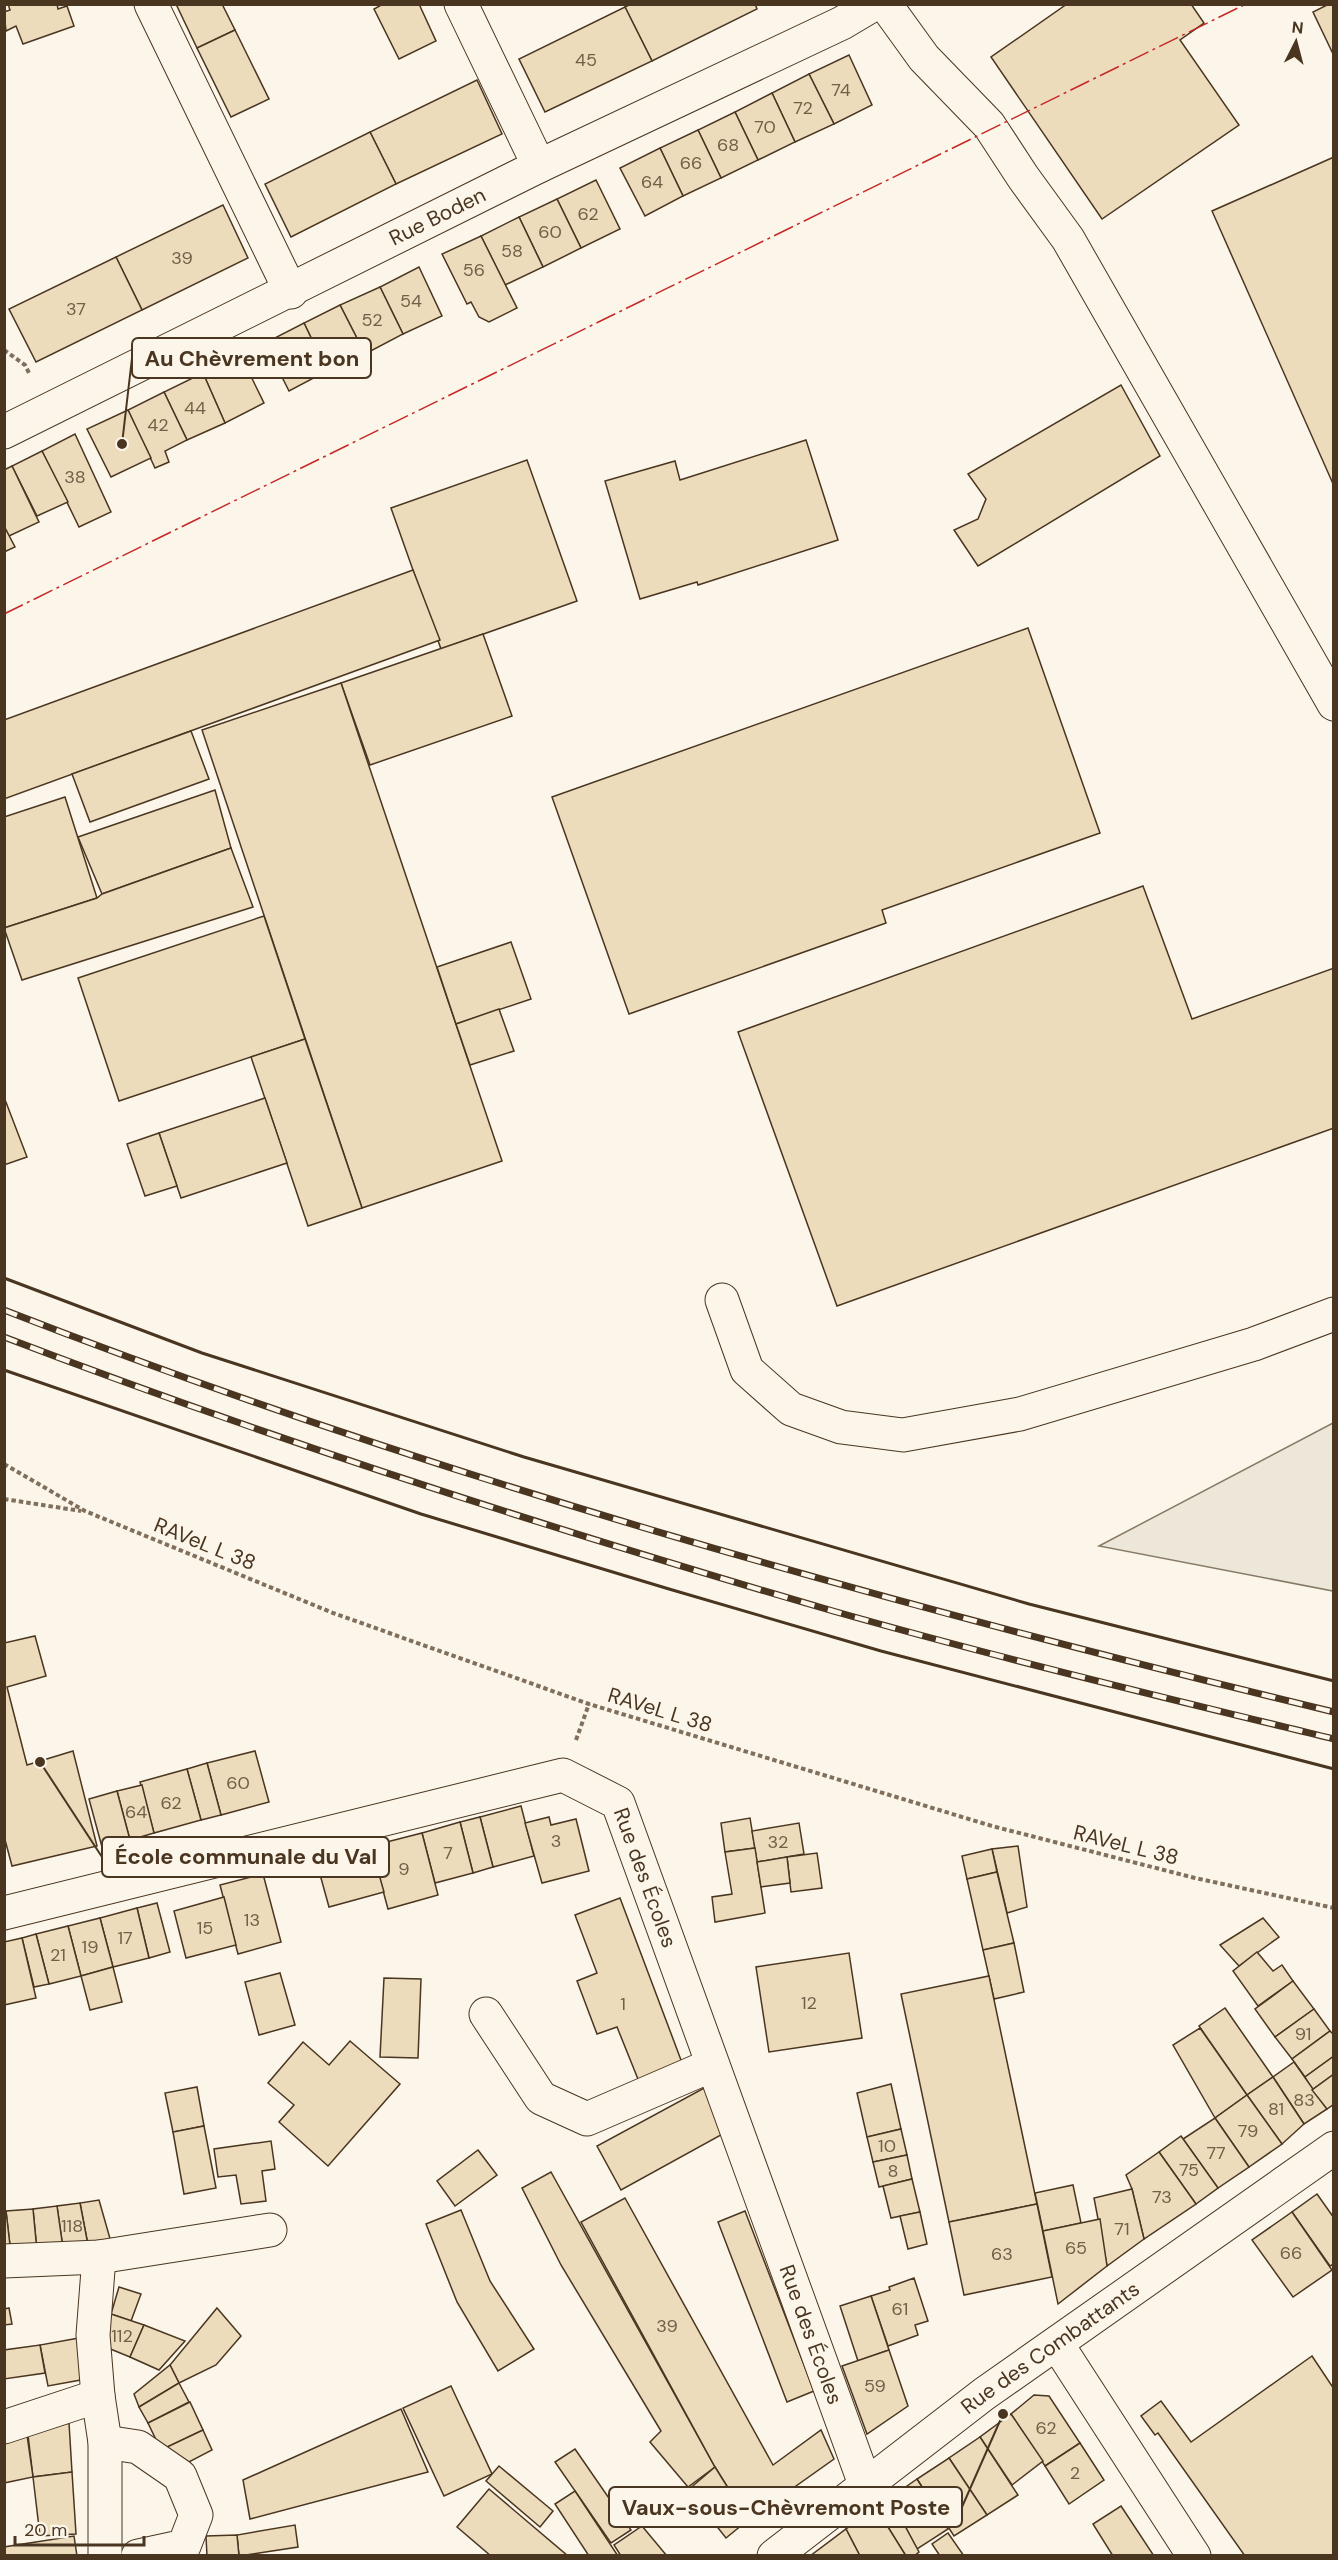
<svg xmlns="http://www.w3.org/2000/svg" width="1338" height="2560" viewBox="0 0 1338 2560" font-family="'DM Sans',sans-serif">
	<rect width="100%" height="100%" fill="#fbf6e9"/>
	<!-- parking -->
	<path fill="#ede7d9" stroke="#887966" stroke-width="1.5" d="M1333 1423V1591L1099 1546Z"/>
	<!-- building -->
	<g fill="#ecdcbc" stroke="#4a3520" stroke-width="1.5">
		<path d="M8 4H57L58 9 67 6 74 26 23 44 16 26 6 31 4 12 10 10Z"/>
		<path d="M176 4H222L235 30 197 48Z"/>
		<path d="M383 4H419L436 41 399 59 374 9Z"/>
		<path d="M631 4H755L757 9 652 61 625 7Z"/>
		<path d="M1067 4H1191L1204 23 1180 40 1239 125 1102 219 991 57Z"/>
		<path d="M1329 4H1334V56L1313 12Z"/>
		<path d="M625 7 652 61 545 112 519 59Z"/>
		<path d="M235 30 269 99 231 117 197 48Z"/>
		<path d="M849 55 872 105 834 124 809 74Z"/>
		<path d="M809 74 834 124 795 142 772 93Z"/>
		<path d="M477 80 502 134 396 184 370 132Z"/>
		<path d="M772 93 795 142 758 160 735 112Z"/>
		<path d="M735 112 758 160 721 178 698 130Z"/>
		<path d="M698 130 721 178 683 196 660 148Z"/>
		<path d="M370 132 396 184 291 237 265 184Z"/>
		<path d="M660 148 683 196 645 216 620 168Z"/>
		<path d="M1334 157V486L1212 211Z"/>
		<path d="M596 180 620 229 581 248 557 199Z"/>
		<path d="M557 199 581 248 543 267 519 217Z"/>
		<path d="M223 205 248 258 142 310 116 257Z"/>
		<path d="M519 217 543 267 505 285 481 236Z"/>
		<path d="M481 236 517 308 489 322 479 317 471 302 467 304 442 254Z"/>
		<path d="M116 257 142 310 36 362 9 309Z"/>
		<path d="M419 267 442 316 403 334 380 287Z"/>
		<path d="M380 287 403 334 365 354 340 305Z"/>
		<path d="M340 305 365 354 327 371 304 323Z"/>
		<path d="M304 323 327 371 289 391 265 343Z"/>
		<path d="M240 354 264 403 225 423 203 373Z"/>
		<path d="M203 373 225 423 187 440 164 392Z"/>
		<path d="M1121 385 1160 456 978 566 954 530 978 519 986 499 968 474Z"/>
		<path d="M164 392 187 440 165 451 169 462 155 468 128 410Z"/>
		<path d="M128 410 151 458 111 477 87 429Z"/>
		<path d="M75 434 111 512 79 527 42 451Z"/>
		<path d="M806 440 838 540 698 585 697 582 640 599 605 481 675 461 680 480Z"/>
		<path d="M42 451 68 502 37 516 12 466Z"/>
		<path d="M527 460 577 601 441 649 391 508Z"/>
		<path d="M12 466 39 522 9 536 4 526V470Z"/>
		<path d="M4 526 15 547 4 552Z"/>
		<path d="M413 570 440 640 4 799V720Z"/>
		<path d="M1028 628 1100 833 882 910 886 923 629 1014 552 797Z"/>
		<path d="M483 634 512 716 370 765 341 683Z"/>
		<path d="M341 683 502 1161 362 1208 202 730Z"/>
		<path d="M191 731 209 779 90 822 72 774Z"/>
		<path d="M215 790 231 848 102 894 78 837Z"/>
		<path d="M65 797 97 898 4 928V817Z"/>
		<path d="M231 848 253 907 22 980 4 928 97 898 102 894Z"/>
		<path d="M1143 886 1192 1019 1334 968V1128L837 1306 738 1032Z"/>
		<path d="M264 916 305 1039 119 1101 78 978Z"/>
		<path d="M511 942 531 999 456 1024 437 967Z"/>
		<path d="M499 1009 514 1051 470 1065 456 1024Z"/>
		<path d="M305 1039 362 1208 308 1226 251 1057Z"/>
		<path d="M4 1097 27 1157 4 1165Z"/>
		<path d="M265 1098 287 1163 181 1198 159 1133Z"/>
		<path d="M159 1133 177 1186 145 1196 127 1144Z"/>
		<path d="M35 1636 46 1676 7 1687 27 1765 73 1751 97 1846 12 1866 4 1836V1643Z"/>
		<path d="M255 1751 269 1802 221 1815 207 1763Z"/>
		<path d="M207 1763 221 1815 201 1820 187 1769Z"/>
		<path d="M187 1769 201 1820 154 1833 140 1782Z"/>
		<path d="M142 1785 154 1833 130 1840 117 1791Z"/>
		<path d="M117 1791 130 1840 102 1847 89 1799Z"/>
		<path d="M521 1806 534 1856 493 1867 480 1817Z"/>
		<path d="M480 1817 493 1867 473 1873 460 1822Z"/>
		<path d="M549 1817 551 1825 576 1819 589 1871 542 1883 525 1823Z"/>
		<path d="M750 1818 755 1848 725 1852 721 1823Z"/>
		<path d="M460 1822 473 1873 435 1883 422 1833Z"/>
		<path d="M799 1823 804 1854 757 1862 752 1831Z"/>
		<path d="M422 1833 438 1895 388 1909 371 1846Z"/>
		<path d="M371 1846 384 1892 329 1907 316 1860Z"/>
		<path d="M1018 1846 1027 1907 1007 1913 992 1849Z"/>
		<path d="M755 1848 765 1913 715 1922 712 1897 732 1894 725 1852Z"/>
		<path d="M992 1849 997 1872 967 1879 962 1856Z"/>
		<path d="M817 1853 822 1888 791 1892 787 1857Z"/>
		<path d="M787 1857 790 1883 761 1887 757 1862Z"/>
		<path d="M997 1872 1014 1943 983 1950 967 1879Z"/>
		<path d="M263 1874 281 1942 238 1954 220 1885Z"/>
		<path d="M224 1897 236 1945 186 1958 174 1911Z"/>
		<path d="M620 1898 684 2068 640 2084 617 2027 597 2034 577 1981 597 1973 575 1915Z"/>
		<path d="M157 1903 170 1952 149 1958 137 1908Z"/>
		<path d="M137 1908 149 1958 113 1967 100 1918Z"/>
		<path d="M100 1918 113 1967 81 1976 68 1926Z"/>
		<path d="M1263 1918 1279 1937 1239 1966 1220 1945Z"/>
		<path d="M68 1926 81 1976 49 1984 36 1934Z"/>
		<path d="M36 1934 49 1984 34 1987 22 1938Z"/>
		<path d="M22 1938 36 1998 4 2005V1942Z"/>
		<path d="M1014 1943 1024 1992 994 1999 983 1950Z"/>
		<path d="M1257 1952 1273 1971 1282 1965 1293 1981 1258 2006 1233 1971Z"/>
		<path d="M849 1953 862 2038 769 2052 756 1967Z"/>
		<path d="M113 1967 122 2002 90 2010 81 1976Z"/>
		<path d="M280 1973 295 2025 259 2035 245 1982Z"/>
		<path d="M989 1976 1037 2204 949 2222 901 1994Z"/>
		<path d="M384 1978 421 1979 418 2058 380 2057Z"/>
		<path d="M1293 1981 1314 2009 1275 2037 1255 2009Z"/>
		<path d="M1225 2008 1273 2077 1247 2095 1199 2026Z"/>
		<path d="M1314 2009 1330 2031 1292 2059 1275 2037Z"/>
		<path d="M1200 2028 1247 2095 1215 2118 1173 2045Z"/>
		<path d="M1330 2031 1334 2035V2056L1305 2077 1292 2059Z"/>
		<path d="M350 2041 400 2084 328 2166 279 2122 294 2105 268 2083 303 2042 329 2065Z"/>
		<path d="M1334 2056V2074L1312 2090 1305 2077Z"/>
		<path d="M1294 2062 1327 2109 1304 2124 1273 2077Z"/>
		<path d="M1334 2074V2104L1327 2109 1312 2090Z"/>
		<path d="M1273 2077 1304 2124 1282 2144 1247 2095Z"/>
		<path d="M891 2084 901 2129 867 2137 857 2093Z"/>
		<path d="M197 2087 204 2126 173 2132 165 2093Z"/>
		<path d="M706 2087 730 2130 621 2190 597 2146Z"/>
		<path d="M1247 2095 1282 2144 1249 2167 1215 2118Z"/>
		<path d="M1215 2118 1249 2167 1218 2188 1183 2139Z"/>
		<path d="M204 2126 216 2188 184 2194 173 2132Z"/>
		<path d="M901 2129 907 2155 873 2162 867 2137Z"/>
		<path d="M1181 2136 1218 2188 1196 2204 1159 2152Z"/>
		<path d="M271 2141 275 2169 262 2171 266 2201 241 2204 236 2175 218 2177 214 2149Z"/>
		<path d="M478 2150 497 2175 455 2206 437 2181Z"/>
		<path d="M1159 2152 1196 2204 1144 2239 1132 2189 1126 2175Z"/>
		<path d="M907 2155 912 2179 879 2187 873 2162Z"/>
		<path d="M551 2172 715 2467 688 2487 650 2442 661 2431 561 2265 522 2188Z"/>
		<path d="M912 2179 920 2212 891 2218 883 2186Z"/>
		<path d="M1073 2185 1081 2223 1043 2231 1035 2193Z"/>
		<path d="M1132 2189 1144 2239 1107 2266 1094 2198Z"/>
		<path d="M1317 2194 1334 2218V2264L1330 2266 1292 2212Z"/>
		<path d="M625 2198 773 2465 821 2430 834 2459 748 2520 715 2467 581 2222Z"/>
		<path d="M99 2200 111 2242 88 2245 80 2203Z"/>
		<path d="M80 2203 88 2245 63 2248 57 2206Z"/>
		<path d="M1037 2204 1052 2277 964 2295 949 2222Z"/>
		<path d="M57 2206 63 2248 37 2251 33 2209Z"/>
		<path d="M33 2209 37 2251 11 2254 6 2211Z"/>
		<path d="M461 2210 490 2281 534 2349 498 2371 457 2302 426 2224Z"/>
		<path d="M4 2211H6L11 2254 4 2255Z"/>
		<path d="M745 2211 814 2391 787 2402 718 2222Z"/>
		<path d="M920 2212 927 2244 908 2249 900 2216Z"/>
		<path d="M1292 2212 1332 2270 1293 2297 1252 2240Z"/>
		<path d="M1100 2219 1107 2266 1058 2304 1043 2231Z"/>
		<path d="M914 2278 928 2321 915 2325 918 2335 888 2346 871 2296 890 2290 889 2287Z"/>
		<path d="M119 2287 141 2294 131 2321 111 2314Z"/>
		<path d="M871 2296 889 2350 858 2361 840 2306Z"/>
		<path d="M9 2308 12 2324 4 2325V2309Z"/>
		<path d="M217 2308 241 2336 216 2365 179 2383 170 2365Z"/>
		<path d="M111 2314 144 2325 130 2357 103 2346Z"/>
		<path d="M144 2325 185 2341 159 2370 130 2357Z"/>
		<path d="M90 2336 86 2379 48 2386 40 2345Z"/>
		<path d="M40 2345 45 2373 4 2379V2350Z"/>
		<path d="M889 2350 908 2406 867 2434 842 2366Z"/>
		<path d="M1312 2356 1334 2389V2556H1245L1158 2433 1155 2435 1141 2416 1161 2401 1191 2442Z"/>
		<path d="M170 2365 179 2383 139 2407 134 2394Z"/>
		<path d="M179 2383 189 2402 148 2423 139 2407Z"/>
		<path d="M451 2386 492 2474 444 2496 403 2408Z"/>
		<path d="M1034 2395 1049 2396 1080 2443 1045 2466 1011 2414Z"/>
		<path d="M190 2402 203 2430 161 2450 148 2423Z"/>
		<path d="M401 2409 428 2472 250 2519 243 2480Z"/>
		<path d="M1011 2414 1043 2461 1012 2485 980 2437Z"/>
		<path d="M69 2423 72 2472 33 2477 28 2435Z"/>
		<path d="M203 2430 212 2450 189 2462 165 2448Z"/>
		<path d="M27 2435 33 2477 4 2483V2443Z"/>
		<path d="M980 2437 1018 2495 987 2515 949 2458Z"/>
		<path d="M1080 2443 1104 2480 1069 2504 1045 2466Z"/>
		<path d="M575 2449 631 2530 611 2543 555 2462Z"/>
		<path d="M949 2458 987 2515 954 2536 917 2479Z"/>
		<path d="M499 2466 553 2511 540 2527 486 2481Z"/>
		<path d="M715 2467 748 2520 726 2538 688 2490Z"/>
		<path d="M72 2472 76 2534 40 2536 33 2477Z"/>
		<path d="M917 2479 948 2529 917 2549 890 2498Z"/>
		<path d="M489 2489 568 2556H491L457 2527Z"/>
		<path d="M575 2491 618 2556H589L555 2504Z"/>
		<path d="M890 2498 919 2552 914 2556H906L878 2511Z"/>
		<path d="M1121 2506 1154 2556H1113L1093 2524Z"/>
		<path d="M876 2509 878 2511 906 2556H860L846 2529Z"/>
		<path d="M295 2525 298 2547 239 2556 237 2535Z"/>
		<path d="M642 2526 667 2556H621L614 2545Z"/>
		<path d="M846 2529 860 2556H810Z"/>
		<path d="M948 2533 964 2556H940L932 2544Z"/>
		<path d="M237 2535 239 2556H207L206 2536Z"/>
		<path d="M74 2536 77 2556H4V2547Z"/>
	</g>
	<g fill="none" stroke-linecap="round" stroke-linejoin="round">
		<defs>
			<g id="minor">
				<path d="M151 4 291 292"/>
				<path d="M461 4 539 166"/>
				<path d="M885 4 924 58 989 125 1023 177 1068 239 1334 704"/>
				<path id="s1" d="M4 432 539 166 842 23 874 4"/>
				<path d="M722 1300 747 1370 791 1409 841 1427 903 1435 1020 1414 1254 1344 1334 1314"/>
				<path id="s2" d="M4 1913 563 1775 618 1803 865 2484"/>
				<path d="M486 2014 541 2098 587 2119 712 2065"/>
				<path d="M4 2261 99 2257 270 2230"/>
				<path d="M1057 2344 1194 2556"/>
				<path d="M98 2396 93 2335 99 2257"/>
				<path d="M4 2427 98 2396 105 2442V2556"/>
				<path d="M105 2442 138 2447 180 2476 196 2515 184 2546 138 2556"/>
			</g>
			<g id="major">
				<path id="s3" d="M774 2556 984 2394 1334 2148"/>
			</g>
		</defs>
		<!-- minor casing -->
		<use href="#minor" stroke="#4a3520" stroke-width="35"/>
		<!-- major casing -->
		<use href="#major" stroke="#4a3520" stroke-width="35"/>
		<!-- path -->
		<g stroke="#7f6f5c" stroke-width="4" stroke-dasharray="4.5 3" stroke-linecap="butt">
			<path d="M4 350 25 365 30 375"/>
			<path d="M4 1464 85 1511 333 1613 589 1704 992 1826 1195 1878 1334 1908"/>
			<path d="M4 1499 81 1511"/>
			<path d="M576 1740 589 1704"/>
		</g>
		<!-- minor -->
		<use href="#minor" stroke="#fbf6e9" stroke-width="33"/>
		<!-- major -->
		<use href="#major" stroke="#fbf6e9" stroke-width="33"/>
		<defs>
			<g id="rail">
				<path d="M4 1310C436 1478 884 1603 1334 1712"/>
				<path d="M4 1337C276 1441 554 1530 833 1611 999 1658 1166 1698 1334 1739"/>
			</g>
		</defs>
		<!-- rail casing -->
		<use href="#rail" stroke="#4a3520" stroke-width="7"/>
		<!-- rail -->
		<use href="#rail" stroke="#fbf6e9" stroke-width="4.5" stroke-dasharray="14" stroke-linecap="butt"/>
		<!-- wall -->
		<g stroke="#4a3520" stroke-width="3">
			<path d="M4 1278 202 1353 524 1457 1029 1604 1334 1681"/>
			<path d="M4 1370 421 1514 669 1589 881 1651 1334 1769"/>
		</g>
		<!-- power -->
		<path stroke="#c62828" stroke-width="1.5" stroke-dasharray="21 4.5 3 4.5" stroke-linecap="butt" d="M4 614 1246 4"/>
	</g>
	<g text-anchor="middle" stroke-width="4.5" stroke-linejoin="round" paint-order="stroke">
		<!-- number labels -->
		<g font-size="18" fill="#725f47">
			<text x="586" y="66">45</text>
			<text x="841" y="96">74</text>
			<text x="803" y="114">72</text>
			<text x="765" y="133">70</text>
			<text x="728" y="151">68</text>
			<text x="691" y="169">66</text>
			<text x="652" y="188">64</text>
			<text x="588" y="220">62</text>
			<text x="550" y="238">60</text>
			<text x="512" y="257">58</text>
			<text x="182" y="264">39</text>
			<text x="474" y="276">56</text>
			<text x="411" y="307">54</text>
			<text x="76" y="315">37</text>
			<text x="372" y="326">52</text>
			<text x="195" y="414">44</text>
			<text x="158" y="431">42</text>
			<text x="75" y="483">38</text>
			<text x="238" y="1789">60</text>
			<text x="171" y="1809">62</text>
			<text x="136" y="1818">64</text>
			<text x="556" y="1847">3</text>
			<text x="778" y="1848">32</text>
			<text x="448" y="1859">7</text>
			<text x="404" y="1875">9</text>
			<text x="252" y="1926">13</text>
			<text x="205" y="1934">15</text>
			<text x="125" y="1944">17</text>
			<text x="90" y="1953">19</text>
			<text x="58" y="1961">21</text>
			<text x="809" y="2009">12</text>
			<text x="623" y="2010">1</text>
			<text x="1303" y="2040">91</text>
			<text x="1304" y="2106">83</text>
			<text x="1276" y="2115">81</text>
			<text x="1248" y="2137">79</text>
			<text x="887" y="2152">10</text>
			<text x="1216" y="2159">77</text>
			<text x="1189" y="2176">75</text>
			<text x="893" y="2177">8</text>
			<text x="1162" y="2203">73</text>
			<text x="72" y="2232">118</text>
			<text x="1122" y="2235">71</text>
			<text x="1076" y="2254">65</text>
			<text x="1291" y="2259">66</text>
			<text x="1002" y="2260">63</text>
			<text x="900" y="2315">61</text>
			<text x="667" y="2332">39</text>
			<text x="122" y="2342">112</text>
			<text x="875" y="2392">59</text>
			<text x="1046" y="2434">62</text>
			<text x="1075" y="2479">2</text>
		</g>
		<!-- street labels -->
		<g font-size="21" fill="#4a3520" stroke="#fbf6e9">
			<text dy="7" stroke="none"><textPath href="#s1" startOffset="484">Rue Boden</textPath></text>
			<text transform="translate(205 1544) rotate(22)" y="7">RAVeL L 38</text>
			<text transform="translate(660 1710) rotate(17)" y="7">RAVeL L 38</text>
			<text transform="translate(1126 1845) rotate(14)" y="7">RAVeL L 38</text>
			<text dy="7" stroke="none"><textPath href="#s2" startOffset="717">Rue des Écoles</textPath></text>
			<text dy="7" stroke="none"><textPath href="#s2" startOffset="1203">Rue des Écoles</textPath></text>
			<text dy="7" stroke="none"><textPath href="#s3" startOffset="346">Rue des Combattants</textPath></text>
		</g>
	</g>
	<!-- callouts -->
	<path fill="none" stroke="#4a3520" stroke-width="2" d="M122 444L132 358M40 1762L102 1857M1003 2414L962 2507"/>
	<g fill="#4a3520" stroke="#fbf6e9" stroke-width="2">
		<circle cx="122" cy="444" r="6"/>
		<circle cx="40" cy="1762" r="6"/>
		<circle cx="1003" cy="2414" r="6"/>
	</g>
	<g fill="#fbf6e9" stroke="#4a3520" stroke-width="2">
		<rect x="132" y="338" width="239" height="40" rx="6"/>
		<rect x="102" y="1837" width="287" height="40" rx="6"/>
		<rect x="609" y="2487" width="353" height="40" rx="6"/>
	</g>
	<g font-size="22" text-anchor="middle" font-weight="bold" fill="#4a3520">
		<text x="252" y="366">Au Chèvrement bon</text>
		<text x="246" y="1864">École communale du Val</text>
		<text x="786" y="2515">Vaux-sous-Chèvremont Poste</text>
	</g>
	<!-- border -->
	<rect width="1338" height="2560" fill="none" stroke="#4a3520" stroke-width="12"/>
	<!-- north arrow -->
	<g transform="translate(1296 42) rotate(6)" stroke="#fbf6e9" stroke-width="4.5" paint-order="stroke">
	<path d="M0-4.5L10 22L0 15L-10 22Z" fill="#4a3520"/>
	<text y="-9" font-size="16" font-weight="bold" text-anchor="middle" fill="#4a3520">N</text>
	</g>
	<!-- scale -->
	<path d="M15 2536v9h129v-9" fill="none" stroke="#4a3520" stroke-width="3"/>
	<text x="24" y="2536" font-size="18" fill="#4a3520" stroke="#fbf6e9" stroke-width="4.5" paint-order="stroke">20 m</text>
</svg>
